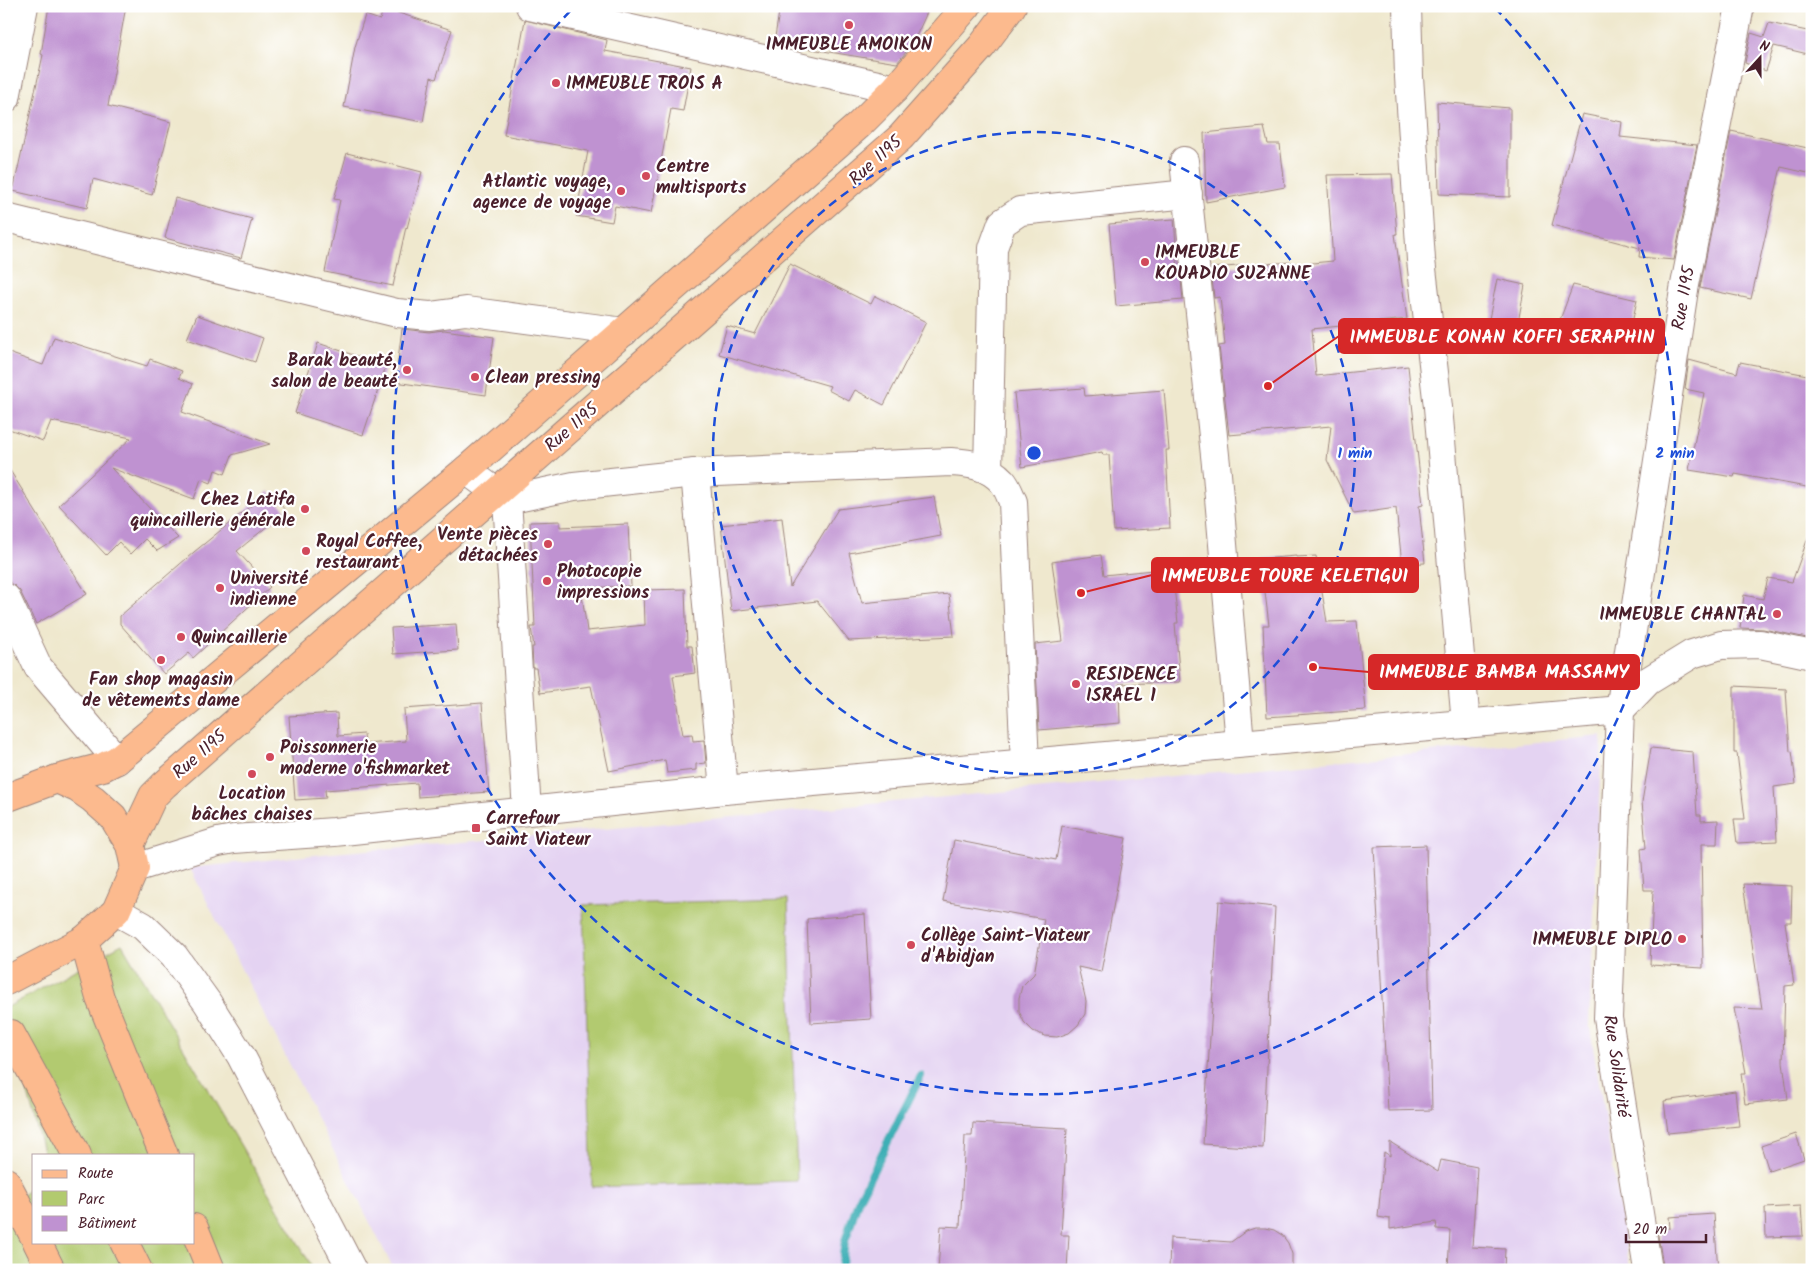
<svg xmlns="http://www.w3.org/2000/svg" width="1818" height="1276" viewBox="0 0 1818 1276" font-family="Kalam,sans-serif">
	<rect width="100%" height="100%" fill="#fff"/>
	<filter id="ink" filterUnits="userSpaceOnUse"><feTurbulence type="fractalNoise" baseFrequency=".02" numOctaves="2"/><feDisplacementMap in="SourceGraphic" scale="10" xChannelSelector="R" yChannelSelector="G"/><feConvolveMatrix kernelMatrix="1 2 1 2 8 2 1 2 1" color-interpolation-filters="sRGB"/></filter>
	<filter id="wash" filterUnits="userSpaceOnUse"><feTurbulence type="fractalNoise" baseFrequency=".0096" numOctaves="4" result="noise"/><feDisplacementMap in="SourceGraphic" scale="20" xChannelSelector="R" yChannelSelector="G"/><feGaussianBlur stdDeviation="1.12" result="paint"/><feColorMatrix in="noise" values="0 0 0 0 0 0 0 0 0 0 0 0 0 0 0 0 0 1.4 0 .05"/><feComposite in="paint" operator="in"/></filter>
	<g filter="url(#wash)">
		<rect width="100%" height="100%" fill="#efe8ce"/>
		<!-- built -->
		<path fill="#e4d3f2" d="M1602 736 1589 1022 1630 1270H394L190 868 333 853 486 840Z"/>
		<!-- green -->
		<g fill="#b2ca6f" stroke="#7e744d">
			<path d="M788 899 797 1181 592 1187 583 905Z"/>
			<path d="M122 944 314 1270H6V1208L34 1186V1242H194V1155H44L6 1010V1008Z"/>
		</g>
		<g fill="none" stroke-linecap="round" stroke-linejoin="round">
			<!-- stream -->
			<path stroke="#3eafb6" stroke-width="8" d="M841 1270 845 1241 858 1201 921 1076"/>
		</g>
		<g id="blocks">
			<!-- building -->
			<g fill="#bf92d1">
				<path d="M49 6H126L108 106 171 122 152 195 93 179 87 208 13 191 43 55 41 54Z"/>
				<path d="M780 6H930L912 45 897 63 774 43Z"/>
				<path d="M383 8 452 30 436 79 431 77 423 122 344 107 355 47 365 15 380 20Z"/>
				<path d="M525 20 607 40 605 51 691 67 683 111 671 109 651 213 615 206 612 222 576 216 588 151 504 135Z"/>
				<path d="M1769 23 1812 32V55L1774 46 1766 71 1745 63 1751 33 1764 37Z"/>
				<path d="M1437 102 1510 108V197L1439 194Z"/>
				<path d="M1582 114 1622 122 1620 137 1697 145 1674 260 1639 257 1640 248 1552 225Z"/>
				<path d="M1264 127 1268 144H1280L1285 187 1206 202 1204 133Z"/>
				<path d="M1731 131 1812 149V174L1781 167 1751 299 1700 288Z"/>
				<path d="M347 153 422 172 407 228 406 227 393 286 325 272 340 200 334 199Z"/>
				<path d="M1392 174 1397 234H1395L1407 319 1312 329 1316 376 1408 366 1423 505 1419 506 1425 563 1402 564 1396 508 1354 514 1327 460 1331 426 1229 435 1219 346 1225 345 1220 297 1214 298 1211 268 1292 262V265L1333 261 1327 175Z"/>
				<path d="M175 198 252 219 241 258 165 238Z"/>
				<path d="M1174 219 1178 270H1180L1183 300 1116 306 1109 224Z"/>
				<path d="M790 264 871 304 875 296 926 322 884 405 855 390 849 401 828 390 830 386 719 354 727 326 755 334Z"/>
				<path d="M1497 279 1525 285 1515 339 1486 334Z"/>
				<path d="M1573 285 1637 300 1626 351 1555 333Z"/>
				<path d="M197 315 263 338 255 362 187 339Z"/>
				<path d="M402 329 429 332 444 330 494 337 486 395 395 382Z"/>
				<path d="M54 337 147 366 150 359 182 371 179 378 193 384 182 412 270 444 232 455 225 474 215 470 211 483 201 479 194 499 111 468 178 538 157 551 145 539 130 554 119 542 106 555 59 505 131 438 51 421 43 441 6 428V352L43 365Z"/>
				<path d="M318 343 386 366 363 435 295 413Z"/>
				<path d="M1689 360 1737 373 1740 362 1812 376V488L1735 474 1734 477 1689 470 1704 393 1685 389Z"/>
				<path d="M1084 388 1085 396 1164 390 1169 450H1166L1170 528 1114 531 1109 455H1103L1102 452 1022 467 1014 393Z"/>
				<path d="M6 464 87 594 36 624 20 591 15 586 11 584 6 576Z"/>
				<path d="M269 491 286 511 237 551 270 587 193 658 189 653 164 674 120 624V616L194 552Z"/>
				<path d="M934 497 941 536 849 553 862 603 949 594 954 636 849 641 817 601 731 611 721 525 782 518 790 587 838 509Z"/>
				<path d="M560 521V527L628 524 631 586 581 588 587 631 645 625 644 590 685 589 687 646H692L695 673 673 676 683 735 692 734 693 741 704 740 706 763 696 764V770L667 773 665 760 609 771 591 686 540 693 536 668H533L532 647H534L531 627H535L530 522Z"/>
				<path d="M1809 535 1812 536V639L1763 629 1740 628 1744 595 1763 599 1768 578 1792 582Z"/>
				<path d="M1101 555 1104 575 1172 568 1178 623H1175L1180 682 1119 684 1120 723 1039 730 1035 644 1063 641 1052 562Z"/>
				<path d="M1296 556V557L1316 556 1327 622 1357 621 1366 710 1267 717 1263 625H1269L1261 559Z"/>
				<path d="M456 624 458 650 393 654 391 628Z"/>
				<path d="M1734 686 1786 689 1790 752 1792 751 1796 784 1774 787 1777 841 1737 843 1734 819H1745L1737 753H1734Z"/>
				<path d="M482 703 489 792 418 797 417 783 325 790 326 798 295 800 289 716 337 713 338 736 364 734 365 744 406 741 404 709Z"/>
				<path d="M1651 748 1693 752 1697 815H1701V821L1718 820 1717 844H1701L1703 968 1650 965 1653 890H1644L1641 849 1646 848 1642 802Z"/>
				<path d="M1062 826 1126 838 1101 972 1078 967 1086 1001 1085 1014 1078 1025 1069 1033 1057 1037 1045 1036 1033 1031 1024 1022 1019 1011V998L1022 986 1034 974 1044 919 943 901 954 840 1056 860Z"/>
				<path d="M1426 845 1432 1110 1388 1111 1374 847Z"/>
				<path d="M1743 884 1792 886 1791 922H1785L1794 985 1785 986 1783 1062 1788 1099 1745 1104 1741 1073H1746L1734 1008 1762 1009Z"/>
				<path d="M1219 901 1275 907 1263 1148 1203 1144Z"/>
				<path d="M865 914 871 1019 811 1023 807 919Z"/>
				<path d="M1735 1091 1739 1126 1668 1133 1664 1101Z"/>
				<path d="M973 1123 1067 1128 1061 1235H1069L1067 1270H938L941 1226 960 1227 965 1136H972Z"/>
				<path d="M1796 1134 1804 1159 1769 1171 1761 1146Z"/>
				<path d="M1390 1142 1438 1172 1441 1160 1477 1167 1472 1247 1505 1249 1504 1270H1448L1450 1230 1437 1229 1436 1222 1390 1229V1219L1378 1217 1384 1152 1390 1156Z"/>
				<path d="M1801 1206 1803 1236 1766 1237 1765 1208Z"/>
				<path d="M1714 1214 1718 1270H1670V1265L1663 1266 1657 1229 1670 1228 1669 1217Z"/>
				<path d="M1255 1228H1265L1274 1230 1282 1235 1288 1243 1292 1254V1270H1169L1170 1238 1231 1242 1246 1231Z"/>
			</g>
		</g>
	</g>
	<g filter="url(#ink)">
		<use href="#blocks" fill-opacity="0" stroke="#9c847c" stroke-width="1"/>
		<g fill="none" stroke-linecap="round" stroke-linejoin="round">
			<defs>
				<g id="minor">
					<path d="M530 6 895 89"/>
					<path d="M1407 6 1409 77 1421 260 1438 407 1466 724"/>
					<path d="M6 98 24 6"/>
					<path d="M1184 161 1217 474 1240 743"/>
					<path d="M6 218 397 313 430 316 466 311 624 332"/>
					<path d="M466 470 507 500 574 486 695 473 951 462C971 463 988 466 1002 481 1007 486 1010 495 1013 502L1025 763"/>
					<path d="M988 470 993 248 1002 223 1020 211 1188 194"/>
					<path d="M695 473 724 790"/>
					<path d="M507 500 527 811"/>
					<path d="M6 598 38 667 117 760"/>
					<path d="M135 868 218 842 234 839 334 832 724 790 1620 710 1648 681 1692 654 1721 645 1760 644 1812 655"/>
					<path d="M116 911 143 926 174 956 207 1002 241 1056 352 1270"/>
					<path d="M1648 1270 1608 1018 1620 710 1684 290 1740 6"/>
				</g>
				<g id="major">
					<path d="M6 798 57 779 103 767 117 760 466 470 859 125 895 89 967 6"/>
					<path d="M130 845 153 796 164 785 901 137 982 46 1012 6"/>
					<path d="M6 981 84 940 116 911 135 868 130 845 113 817 93 799 77 788 57 779"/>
				</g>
				<g id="highway">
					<path d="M84 940 100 998 164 1155"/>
					<path d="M11 1034 77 1155"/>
					<path d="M6 1182 34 1236"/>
					<path d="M194 1228 211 1270"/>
					<path d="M37 1242 51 1270"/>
					<path d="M124 1242 138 1270"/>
				</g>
			</defs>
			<!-- minor casing -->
			<use href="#minor" stroke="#9c847c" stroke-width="30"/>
			<!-- major casing -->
			<use href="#major" stroke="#9c847c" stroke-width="30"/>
			<!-- highway casing -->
			<use href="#highway" stroke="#9c847c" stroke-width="30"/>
			<!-- minor -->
			<use href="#minor" stroke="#fff" stroke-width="28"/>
			<!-- major -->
			<use href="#major" stroke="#fcba8e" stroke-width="28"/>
			<!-- highway -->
			<use href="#highway" stroke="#fcba8e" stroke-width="28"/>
		</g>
	</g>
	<!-- distance rings -->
	<g fill="none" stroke="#1d4ed8" stroke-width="2.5" stroke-dasharray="9 6">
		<circle cx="1034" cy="453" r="321"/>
		<path d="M1495 8A641 641 0 1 1 573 8"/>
	</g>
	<!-- markers -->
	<g fill="#d1495b" stroke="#fff" stroke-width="2">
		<circle cx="849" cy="25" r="5"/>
		<circle cx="556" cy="83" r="5"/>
		<circle cx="646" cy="176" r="5"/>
		<circle cx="621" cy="191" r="5"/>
		<circle cx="1145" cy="262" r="5"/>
		<circle cx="407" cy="370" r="5"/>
		<circle cx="475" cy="377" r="5"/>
		<circle cx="305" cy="509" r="5"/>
		<circle cx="548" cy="544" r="5"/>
		<circle cx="306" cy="551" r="5"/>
		<circle cx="547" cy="581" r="5"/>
		<circle cx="220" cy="588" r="5"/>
		<circle cx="1777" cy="614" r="5"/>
		<circle cx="181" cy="637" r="5"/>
		<circle cx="161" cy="660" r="5"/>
		<circle cx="1076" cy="684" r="5"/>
		<circle cx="270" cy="757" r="5"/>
		<circle cx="252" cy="774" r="5"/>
		<rect x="471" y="823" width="10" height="10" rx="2.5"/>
		<circle cx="1682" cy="939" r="5"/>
		<circle cx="911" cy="945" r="5"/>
	</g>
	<g text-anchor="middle" stroke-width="4.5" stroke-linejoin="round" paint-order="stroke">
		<!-- poi labels -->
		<g font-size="18" font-weight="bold" fill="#4a1f2b" stroke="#fff" text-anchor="start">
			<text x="849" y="50" text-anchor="middle">IMMEUBLE AMOIKON</text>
			<text x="566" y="89">IMMEUBLE TROIS A</text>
			<text x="656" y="172">Centre<tspan x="656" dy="21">multisports</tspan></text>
			<text x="611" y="187" text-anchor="end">Atlantic voyage,<tspan x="611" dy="21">agence de voyage</tspan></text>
			<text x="1155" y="258">IMMEUBLE<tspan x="1155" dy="21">KOUADIO SUZANNE</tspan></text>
			<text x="397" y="366" text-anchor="end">Barak beauté,<tspan x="397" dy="21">salon de beauté</tspan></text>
			<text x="485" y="383">Clean pressing</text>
			<text x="295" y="505" text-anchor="end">Chez Latifa<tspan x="295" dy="21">quincaillerie générale</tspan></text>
			<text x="538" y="540" text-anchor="end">Vente pièces<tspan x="538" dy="21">détachées</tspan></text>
			<text x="316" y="547">Royal Coffee,<tspan x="316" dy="21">restaurant</tspan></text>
			<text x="557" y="577">Photocopie<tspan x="557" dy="21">impressions</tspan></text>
			<text x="230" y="584">Université<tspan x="230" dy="21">indienne</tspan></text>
			<text x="1767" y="620" text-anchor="end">IMMEUBLE CHANTAL</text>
			<text x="191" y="643">Quincaillerie</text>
			<text x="1086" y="680">RESIDENCE<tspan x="1086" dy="21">ISRAEL 1</tspan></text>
			<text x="161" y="685" text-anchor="middle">Fan shop magasin<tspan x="161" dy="21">de vêtements dame</tspan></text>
			<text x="280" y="753">Poissonnerie<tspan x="280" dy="21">moderne o'fishmarket</tspan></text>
			<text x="252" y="799" text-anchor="middle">Location<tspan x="252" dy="21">bâches chaises</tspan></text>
			<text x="486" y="824">Carrefour<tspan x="486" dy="21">Saint Viateur</tspan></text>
			<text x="921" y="941">Collège Saint-Viateur<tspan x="921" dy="21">d'Abidjan</tspan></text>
			<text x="1672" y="945" text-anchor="end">IMMEUBLE DIPLO</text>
		</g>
		<!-- street labels -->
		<g font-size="18" fill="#4a1f2b" stroke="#fff">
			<text transform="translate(875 160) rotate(-42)" y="6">Rue I195</text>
			<text transform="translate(1683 298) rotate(-80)" y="6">Rue I195</text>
			<text transform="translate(571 427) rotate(-41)" y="6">Rue I195</text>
			<text transform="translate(199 754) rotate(-41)" y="6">Rue I195</text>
			<text transform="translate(1617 1066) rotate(82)" y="6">Rue Solidarité</text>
		</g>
	</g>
	<circle cx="1034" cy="453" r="8" fill="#1d4ed8" stroke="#fff" stroke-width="2.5"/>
	<g font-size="15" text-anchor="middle" font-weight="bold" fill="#1d4ed8" stroke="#fff" stroke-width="4.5" stroke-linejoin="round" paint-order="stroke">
		<text x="1355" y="458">1 min</text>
		<text x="1675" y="458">2 min</text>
	</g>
	<!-- callouts -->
	<path fill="none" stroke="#d62828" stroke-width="2" d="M1268 386L1339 336M1081 593L1152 575M1313 667L1369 672"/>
	<g fill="#d62828" stroke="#fff" stroke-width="2">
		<circle cx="1268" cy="386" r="5"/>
		<circle cx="1081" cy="593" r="5"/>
		<circle cx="1313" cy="667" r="5"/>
	</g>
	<g fill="#d62828" stroke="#d62828" stroke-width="2">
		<rect x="1339" y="319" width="325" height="34" rx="5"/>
		<rect x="1152" y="558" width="266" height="34" rx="5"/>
		<rect x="1369" y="655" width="270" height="34" rx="5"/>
	</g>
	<g font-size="19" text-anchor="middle" font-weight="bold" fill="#fff">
		<text x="1502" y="343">IMMEUBLE KONAN KOFFI SERAPHIN</text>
		<text x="1285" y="582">IMMEUBLE TOURE KELETIGUI</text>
		<text x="1504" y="678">IMMEUBLE BAMBA MASSAMY</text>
	</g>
	<!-- margin -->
	<rect width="1818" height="1276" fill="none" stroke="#fff" stroke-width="25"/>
	<!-- legend -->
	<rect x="32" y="1154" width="162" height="90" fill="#ffffff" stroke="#b7a5aa"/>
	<rect x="42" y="1170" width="25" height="8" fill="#fcba8e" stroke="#b7a5aa"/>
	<text x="78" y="1178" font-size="15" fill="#4a1f2b">Route</text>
	<rect x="42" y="1191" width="25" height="15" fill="#b2ca6f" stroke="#b7a5aa"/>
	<text x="78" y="1204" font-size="15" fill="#4a1f2b">Parc</text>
	<rect x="42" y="1216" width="25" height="15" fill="#bf92d1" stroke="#b7a5aa"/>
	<text x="78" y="1228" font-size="15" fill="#4a1f2b">Bâtiment</text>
	<!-- north arrow -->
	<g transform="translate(1760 58) rotate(21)" stroke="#ffffff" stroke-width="4" paint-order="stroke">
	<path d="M0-4L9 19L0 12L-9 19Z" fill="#4a1f2b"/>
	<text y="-8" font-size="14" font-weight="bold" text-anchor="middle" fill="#4a1f2b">N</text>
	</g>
	<!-- scale -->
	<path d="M1626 1234v8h80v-8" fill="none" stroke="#4a1f2b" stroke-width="2.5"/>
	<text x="1633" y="1234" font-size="15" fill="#4a1f2b" stroke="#ffffff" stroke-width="4" paint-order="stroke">20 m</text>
</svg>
